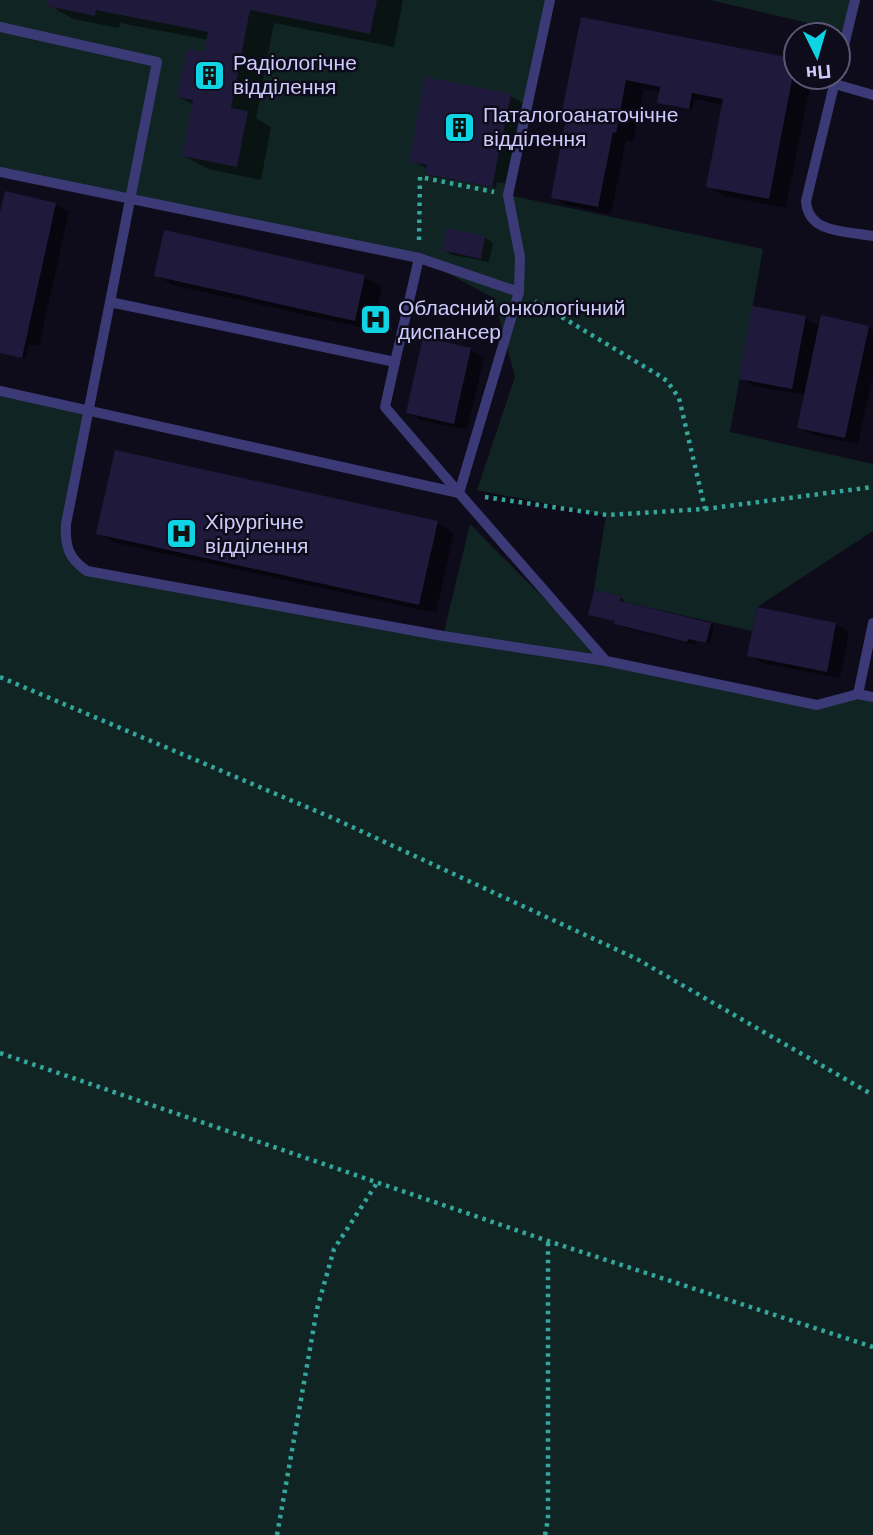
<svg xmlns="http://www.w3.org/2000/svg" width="873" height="1535" viewBox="0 0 873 1535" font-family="Barlow,sans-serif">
	<rect width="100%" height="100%" fill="#0e0c1b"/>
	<!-- green -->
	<g fill="#102523">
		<path d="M0 0H550L508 195 763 249 730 432 873 464V531L757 607 752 631 620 601 621 596 594 590 606 515 477 490 515 377 494 298 419 258 0 172Z"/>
		<path d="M710 0H855L847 32Z"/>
		<path d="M0 391 89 411 65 540 87 571 443 636 470 524 606 661 817 705 873 697V1535H0Z"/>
	</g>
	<!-- shadow -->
	<g fill="#0007">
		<path d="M50 0H403L394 47 274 23 256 118 271 127 261 180 208 169 184 156 194 105 179 97 206 54 209 40 120 23 119 28 73 19 49 5Z"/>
		<path d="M582 19 796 61V77H812L786 208 725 196 708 186 724 105 695 99 692 110 663 104 659 102 661 92 644 89 633 142 626 140 611 214 566 205 553 197Z"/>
		<path d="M510 96 523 103 507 184 497 182 496 188 431 176 427 174 428 169 411 160Z"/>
		<path d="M55 204 69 212 39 346 29 344 26 359 0 353V220Z"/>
		<path d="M448 230 485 238 493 243 489 262 452 255 444 250Z"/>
		<path d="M166 232 365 277 382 287 372 330 173 285 156 275Z"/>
		<path d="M805 318 821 327H868L873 330V375L858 444 812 435 799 427 806 395 754 386 741 378Z"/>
		<path d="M471 350 484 358 467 430 421 420 408 412Z"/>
		<path d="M437 522 454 533 436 613 116 543 98 533Z"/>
		<path d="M595 592 621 598 624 600V603L710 624 714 626 710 644 697 641 696 645 625 628 617 621 593 616Z"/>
		<path d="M836 624 849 632 840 678 762 663 749 655Z"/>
	</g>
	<!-- building -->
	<g fill="#1f193b">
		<path d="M48 0H377L370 34 250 10 231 108 248 111 237 167 182 156 193 100 177 97 187 49 204 52 208 32 96 10 95 16 47 6Z"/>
		<path d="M581 17 796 59 769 199 706 187 723 99 692 93 689 109 657 103 660 87 626 80 616 133 613 132 598 207 551 198 565 123 560 122Z"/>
		<path d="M425 77 511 94 492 187 425 174 427 165 409 161Z"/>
		<path d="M5 191 56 203 22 358 0 353V212Z"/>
		<path d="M446 228 485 236 481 259 442 250Z"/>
		<path d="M164 230 365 275 355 321 154 276Z"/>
		<path d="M752 306 806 316 792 389 739 379Z"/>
		<path d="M821 315 869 326 845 438 797 428Z"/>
		<path d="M423 337 471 348 454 424 406 413Z"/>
		<path d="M115 450 438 521 419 605 96 534Z"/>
		<path d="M594 590 621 596 620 601 711 623 706 643 688 639 687 642 614 624 615 621 588 615Z"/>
		<path d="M757 607 836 623 827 672 747 656Z"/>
	</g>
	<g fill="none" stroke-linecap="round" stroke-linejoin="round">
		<!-- path -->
		<g stroke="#34a69c" stroke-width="4.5" stroke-dasharray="3.5 5" stroke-linecap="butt">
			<path d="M419 240 420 177 494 192"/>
			<path d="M485 497 607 515 705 509 679 398 667 381 660 376 535 301"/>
			<path d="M705 509 873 487"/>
			<path d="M0 677 335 819 637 959 873 1095"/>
			<path d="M0 1053 548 1241 873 1347"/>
			<path d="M277 1535 317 1309 334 1249 377 1183"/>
			<path d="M545 1535 548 1519V1241"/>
		</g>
		<!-- lane -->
		<g stroke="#3b3a77" stroke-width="10">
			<path d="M0 27 157 62 110 302"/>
			<path d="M838 70 855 0"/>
			<path d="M836 77 806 201C808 234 846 231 873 236"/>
			<path d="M835 84 873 95"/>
			<path d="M0 172 419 258"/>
			<path d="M519 292 520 257 508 195 550 0"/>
			<path d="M395 362 385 407 459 493"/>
			<path d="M0 391 459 493"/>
			<path d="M606 661 459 493 519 292 419 258 395 362 110 302 66 524C65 546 68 558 87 571L443 636 606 661 817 705 858 694 873 697"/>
			<path d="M858 694 873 623"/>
		</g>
	</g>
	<!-- icons -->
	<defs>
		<symbol id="building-square" viewBox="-11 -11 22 22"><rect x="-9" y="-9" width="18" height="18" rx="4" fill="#0ed4e3" stroke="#0e0c1b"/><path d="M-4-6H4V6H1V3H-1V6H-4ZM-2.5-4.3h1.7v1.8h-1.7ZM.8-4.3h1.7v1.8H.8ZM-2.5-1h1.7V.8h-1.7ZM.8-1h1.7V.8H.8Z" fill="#111"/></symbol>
		<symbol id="hospital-square" viewBox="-11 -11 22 22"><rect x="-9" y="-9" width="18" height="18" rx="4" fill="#0ed4e3" stroke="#0e0c1b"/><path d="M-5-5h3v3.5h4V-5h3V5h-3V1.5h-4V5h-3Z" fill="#111"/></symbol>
	</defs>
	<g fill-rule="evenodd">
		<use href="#building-square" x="192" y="58" width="35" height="35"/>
		<use href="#building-square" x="442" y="110" width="35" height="35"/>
		<use href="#hospital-square" x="358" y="302" width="35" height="35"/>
		<use href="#hospital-square" x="164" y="516" width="35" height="35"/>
	</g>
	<g text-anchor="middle" stroke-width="5" stroke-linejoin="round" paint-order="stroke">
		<!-- poi labels -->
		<g font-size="21" fill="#cecafc" stroke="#0e0c1b" text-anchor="start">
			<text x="233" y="70">Радіологічне<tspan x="233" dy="24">відділення</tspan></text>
			<text x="483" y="122">Паталогоанаточічне<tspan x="483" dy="24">відділення</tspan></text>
			<text x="398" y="315">Обласний онкологічний<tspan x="398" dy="24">диспансер</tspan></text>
			<text x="205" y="529">Хірургічне<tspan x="205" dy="24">відділення</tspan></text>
		</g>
	</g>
	<!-- north arrow -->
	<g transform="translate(817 56) rotate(175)"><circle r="33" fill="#0e0c1b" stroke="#5b5875" stroke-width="2"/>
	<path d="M0-5L12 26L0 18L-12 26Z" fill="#0ed4e3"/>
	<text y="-10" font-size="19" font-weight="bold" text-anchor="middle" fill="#cecafc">Пн</text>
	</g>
</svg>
